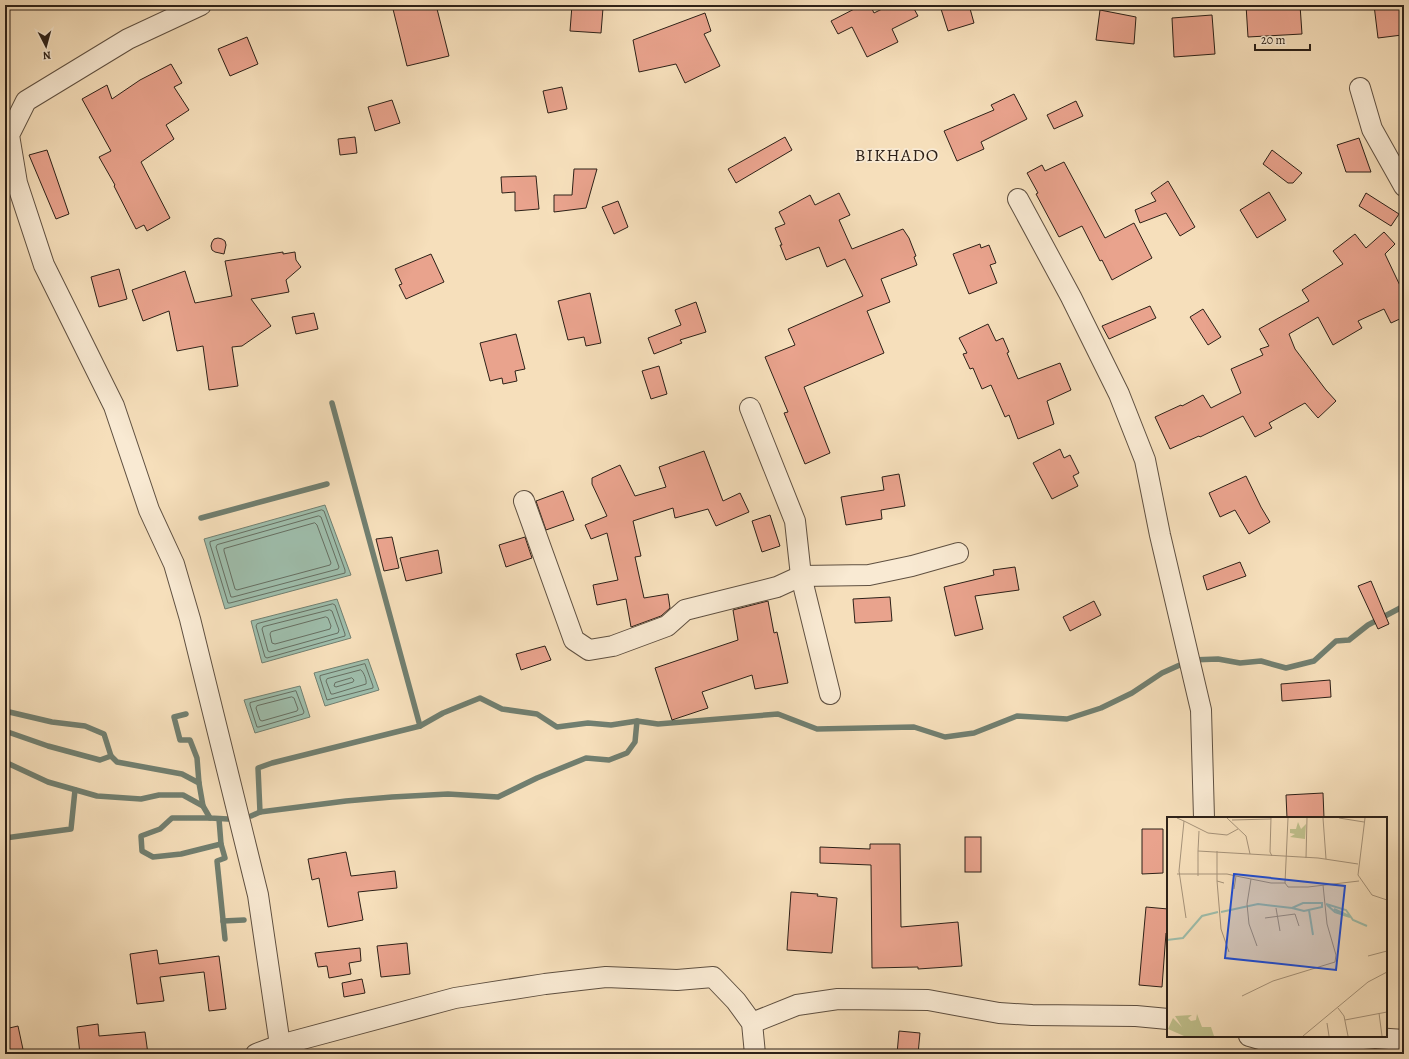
<svg xmlns="http://www.w3.org/2000/svg" width="1409" height="1059" viewBox="0 0 1409 1059" font-family="Alegreya,serif">
	<rect width="100%" height="100%" fill="#f6dfbb"/>
	<filter id="stains"><feTurbulence type="fractalNoise" baseFrequency=".005" numOctaves="4"/><feColorMatrix values="0 0 0 0 .2 0 0 0 0 .09 0 0 0 0 .02 0 0 0 .5 -.17"/></filter>
	<radialGradient id="worn" r=".72"><stop offset=".6" stop-color="#630" stop-opacity="0"/><stop offset="1" stop-color="#630" stop-opacity=".3"/></radialGradient>
	<!-- water -->
	<g fill="#9ebdab" stroke="#717f70">
		<path d="M325 505 351 575 225 609 204 539Z"/>
		<path d="M337 599 351 638 262 663 251 621Z"/>
		<path d="M368 659 379 690 325 706 314 673Z"/>
		<path d="M300 686 310 717 255 733 244 700Z"/>
	</g>
	<g fill="none" stroke-linecap="round" stroke-linejoin="round">
		<!-- shore -->
		<g stroke="#666f62" stroke-width="1">
			<path d="M322 510 324 511 345 570V573L230 603H228L210 544V542Z"/>
			<path d="M319 516 321 517 339 567 338 569 233 597H231L216 547 217 545Z"/>
			<path d="M315 523 317 525 331 563 330 565 237 590 235 589 224 551V549Z"/>
			<path d="M333 604 335 605 345 634V636L267 658 265 657 256 626 257 624Z"/>
			<path d="M330 610 332 611 339 630 338 633 270 652 268 651 262 629 263 627Z"/>
			<path d="M326 617 328 618 331 626 330 629 275 644 272 643 270 634 271 632Z"/>
			<path d="M365 664 373 686V688L327 700 320 678V676Z"/>
			<path d="M361 670C364 672 367 681 366 684L333 694H331L326 681 327 679Z"/>
			<path d="M352 678 354 680 353 682 336 687 334 686 335 683Z"/>
			<path d="M296 691 304 712 303 714 259 727H257L250 705V703Z"/>
			<path d="M292 697 294 698 298 709 297 711 262 721 260 720 256 708 257 706Z"/>
		</g>
		<!-- stream -->
		<g stroke="#717f70" stroke-width="5.5">
			<path d="M332 403 420 726"/>
			<path d="M201 518 327 484"/>
			<path d="M5 711 52 722 85 726 104 734 111 756 117 762 182 774 199 783 203 806"/>
			<path d="M186 714 174 717 180 740H190L197 758 199 783"/>
			<path d="M5 731 48 746 100 760 111 756"/>
			<path d="M5 762 48 782 97 796 141 799 159 795H183L203 806 210 818 228 819"/>
			<path d="M260 812 258 768 272 763 420 726 443 713 480 698 502 709 537 714 557 727 588 723 611 725 637 721"/>
			<path d="M251 816 260 812 346 801 392 797 448 794 498 797 537 778 586 758 609 760 627 753 635 742 637 721 658 724 778 714 817 729 914 727 945 737 974 733 1017 716 1067 719 1101 708 1132 693 1162 673 1191 660 1218 659 1240 663 1261 661 1286 668 1314 661 1336 641 1349 640 1368 625 1404 606"/>
			<path d="M210 818H172L160 829 141 836 142 851 153 857 181 854 221 844"/>
			<path d="M219 819 221 844 225 858 217 861 225 939"/>
			<path d="M5 838 71 829 75 790"/>
			<path d="M223 921 244 920"/>
		</g>
	</g>
	<!-- building -->
	<g fill="#e9a38d" stroke="#2d2118">
		<path d="M392 5H436L449 56 407 66Z"/>
		<path d="M572 5 603 8 601 33 570 31Z"/>
		<path d="M862 5H870L874 13 890 5H912L918 16 892 29 898 42 867 57 852 27 838 34 831 21Z"/>
		<path d="M953 5H969L974 23 948 31 941 9Z"/>
		<path d="M1246 5H1300L1302 34 1248 37Z"/>
		<path d="M1374 5H1399L1402 35 1378 38Z"/>
		<path d="M1100 10 1136 17 1134 44 1096 40Z"/>
		<path d="M705 13 711 31 704 34 720 66 685 83 676 64 639 72 633 40Z"/>
		<path d="M1212 15 1215 54 1174 57 1172 18Z"/>
		<path d="M247 37 258 64 230 76 218 49Z"/>
		<path d="M171 64 182 83 174 87 189 110 166 125 174 139 141 162 170 218 147 231 144 225 136 229 114 186 115 185 99 157 111 151 82 99 107 85 112 99 140 80Z"/>
		<path d="M562 87 567 109 548 113 543 91Z"/>
		<path d="M1014 94 1027 119 981 142 984 149 957 161 944 131 994 110 991 105Z"/>
		<path d="M392 100 400 123 375 131 368 107Z"/>
		<path d="M1076 101 1083 116 1054 129 1047 115Z"/>
		<path d="M355 137 357 153 340 155 338 139Z"/>
		<path d="M785 137 792 150 736 183 728 169Z"/>
		<path d="M1359 138 1371 172H1346L1337 145Z"/>
		<path d="M47 150 69 214 56 219 29 155Z"/>
		<path d="M1272 150 1302 173 1293 183H1288L1263 164Z"/>
		<path d="M1064 162 1105 238 1134 223 1152 258 1112 280 1102 260 1100 261 1082 226 1059 237 1036 194 1038 193 1027 173 1042 165 1045 171Z"/>
		<path d="M574 169H597L586 208 554 212V195H572Z"/>
		<path d="M536 176 539 209 515 211V192L502 193 501 177Z"/>
		<path d="M1168 181 1195 227 1180 236 1166 213 1140 223 1135 210 1156 201 1151 193Z"/>
		<path d="M1269 192 1286 220 1257 238 1240 210Z"/>
		<path d="M839 193 850 215 839 220 852 249 903 229 909 238 916 256 914 257 917 265 881 279 890 302 867 311 884 353 804 387 830 453 805 464 784 413 788 412 765 357 795 345 788 329 863 296 845 259 827 267 819 247 786 260 780 245H782L775 228 785 224 779 212 810 195 815 205Z"/>
		<path d="M1366 193 1399 214 1391 226 1359 206Z"/>
		<path d="M618 201 628 227 614 234 602 207Z"/>
		<path d="M1384 232 1395 244 1385 254 1404 294V317L1391 323 1384 309 1358 321 1362 328 1333 345 1318 317 1289 334 1295 349 1326 390 1336 401 1318 418 1305 403 1269 423 1272 428 1255 437 1243 416 1200 437 1199 436 1170 449 1155 417 1181 405 1182 406 1203 395 1211 408 1241 393 1231 369 1263 355 1260 349 1269 346 1259 329 1309 301 1302 290 1343 264 1333 251 1355 234 1366 248Z"/>
		<path d="M218 238 222 239 225 241 226 245 224 254 215 252 212 250 211 246 212 242 214 239Z"/>
		<path d="M980 244 981 248 989 245 996 263 990 265 997 283 969 294 953 254Z"/>
		<path d="M283 252V254L295 252 296 260 301 267 286 280 289 292 251 299 271 326 242 346 232 347 238 386 209 390 203 346 177 351 169 311 143 321 132 290 185 271 195 303 232 296 225 261Z"/>
		<path d="M431 254 444 282 406 299 399 285 402 284 395 269Z"/>
		<path d="M119 269 127 299 99 307 91 277Z"/>
		<path d="M590 293 601 343 586 346 584 337 568 340 558 301Z"/>
		<path d="M696 302 706 332 680 340 682 343 654 354 648 338 681 325 675 310Z"/>
		<path d="M1150 306 1156 318 1109 339 1102 326Z"/>
		<path d="M1203 309 1221 337 1208 345 1190 317Z"/>
		<path d="M314 313 318 329 296 334 292 317Z"/>
		<path d="M988 324 996 341 1003 338 1009 352 1007 353 1018 379 1060 363 1071 390 1047 401 1054 424 1018 439 1009 415 1005 417 991 385 982 389 973 368 970 369 963 354 967 353 959 338Z"/>
		<path d="M516 334 525 369 515 371 517 381 503 384 502 378 490 381 480 343Z"/>
		<path d="M659 366 667 394 651 399 642 371Z"/>
		<path d="M1060 449 1064 458 1070 455 1079 473 1073 476 1078 486 1052 499 1033 463Z"/>
		<path d="M704 451 723 501 740 493 749 512 716 526 708 509 675 518 673 508 633 521 641 556 635 557 644 598 668 594 670 608 661 616 631 627 626 599 597 605 593 585 618 580 607 533 591 539 585 525 607 516 592 484V478L620 465 635 496 666 487 659 467Z"/>
		<path d="M899 474 905 506 881 510 882 519 846 525 841 497 884 490 882 477Z"/>
		<path d="M1246 476 1261 507 1270 522 1249 534 1235 510 1220 517 1209 493Z"/>
		<path d="M563 491 574 520 546 530 536 501Z"/>
		<path d="M770 515 780 546 762 552 752 521Z"/>
		<path d="M392 537 399 568 384 571 376 539Z"/>
		<path d="M525 537 532 558 506 567 499 545Z"/>
		<path d="M438 550 442 573 406 581 400 558Z"/>
		<path d="M1240 562 1246 576 1207 590 1203 576Z"/>
		<path d="M1015 567 1019 590 975 596 983 629 955 636 944 587 994 575 993 570Z"/>
		<path d="M1371 581 1389 624 1378 629 1358 586Z"/>
		<path d="M890 597 892 621 855 623 853 599Z"/>
		<path d="M768 601 774 633 777 632 788 683 755 689 752 675 702 692 708 708 672 720 655 668 738 640 733 610Z"/>
		<path d="M1094 601 1101 615 1070 631 1063 617Z"/>
		<path d="M545 646 551 660 521 670 516 654Z"/>
		<path d="M1330 680 1331 697 1282 701 1281 684Z"/>
		<path d="M1323 793 1324 818H1287L1286 795Z"/>
		<path d="M1142 829H1163V873L1142 874Z"/>
		<rect x="965" y="837" width="16" height="35"/>
		<path d="M870 844H900L901 927 958 922 962 966 918 969V967L872 968 871 865 820 863V847L870 849Z"/>
		<path d="M346 852 351 876 395 871 397 888 358 892 363 920 328 927 319 878 312 880 308 859Z"/>
		<path d="M791 892 818 894 817 896 837 898 832 953 787 950Z"/>
		<path d="M1146 907 1168 909V933H1166L1162 987 1139 985Z"/>
		<path d="M407 943 410 974 381 977 377 946Z"/>
		<path d="M360 948 361 961 349 963 351 974 329 978 327 966 318 967 315 953Z"/>
		<path d="M157 950 159 964 219 956 226 1009 209 1011 204 972 160 977 164 1001 137 1004 130 954Z"/>
		<path d="M362 979 365 993 344 997 342 983Z"/>
		<path d="M98 1024 99 1036 145 1032 148 1054H80L77 1027Z"/>
		<path d="M18 1026 24 1054H5V1029Z"/>
		<path d="M899 1031 920 1033 918 1054H897Z"/>
	</g>
	<g fill="none" stroke-linecap="round" stroke-linejoin="round">
		<defs>
			<g id="minor">
				<path d="M201 5 128 39 26 101 9 135 17 183 44 265 114 406 149 510 174 564 190 619 258 895 280 1045"/>
				<path d="M1360 88 1372 129 1404 186"/>
				<path d="M1018 199 1071 297 1119 394 1145 460 1160 535 1201 710 1204 818"/>
				<path d="M750 408 795 521 801 576 830 694"/>
				<path d="M524 501 574 640 589 650 613 646 667 626 685 610 777 587 801 576 869 575 912 566 958 553"/>
				<path d="M752 1023 797 1005 838 999 928 1000 999 1013 1032 1015 1136 1016 1168 1019"/>
				<path d="M1249 1036 1270 1042 1300 1044 1375 1038"/>
				<path d="M1375 1036V1038L1404 1040"/>
				<path d="M256 1054 280 1045 455 998 545 984 606 977 677 980 713 977 736 1001 752 1023 755 1054"/>
			</g>
		</defs>
		<!-- minor casing -->
		<use href="#minor" stroke="#5f5041" stroke-width="22"/>
		<!-- minor -->
		<use href="#minor" stroke="#f9ead3" stroke-width="20"/>
	</g>
	<g text-anchor="middle" stroke-width="3.5" stroke-linejoin="round" paint-order="stroke">
		<!-- quarter labels -->
		<g font-size="18" letter-spacing="1" fill="#2d2118" stroke="#f9ead3">
			<text x="897" y="161">BIKHADO</text>
		</g>
	</g>
	<!-- overview -->
	<g transform="translate(1167 817)">
		<rect width="220" height="220" fill="#f6dfbb"/>
		<path d="M131 5 134 12 139 7 138 22 123 20 128 17 123 16V12H129ZM30 197 35 210H44L47 219H17L1 212 6 201 15 210 8 199 25 198 21 201 24 204 29 203Z" fill="#c0c18d"/>
		<path fill="none" stroke="#9ebdab" stroke-width="2" d="M159 87 179 93 186 103 200 109M160 88 168 95 183 100M125 91 137 94 155 90V86M167 92 182 99M142 93 146 118M54 95 91 87 125 91 136 86H156M0 123 16 121 35 99 51 95"/>
		<path fill="none" stroke="#a6937a" stroke-width="1" d="M10 1 17 4 12 54 19 101M60 1 79 19 83 37M104 1 103 35 105 39M121 1 118 66 121 70H141L192 64M156 1 159 42M172 1 197 5M198 1 191 58 205 78 220 83M65 3 104 2M17 4 41 16 60 18 71 12M32 14 31 34 151 41 191 47M31 34V59M50 34V64L57 66M139 41 140 1M10 57H60L69 59 67 72M69 59 104 66H118M84 62 80 87 82 107 90 129M50 64 54 112 62 135M109 91 113 114M98 101 128 97 132 109M201 139 220 134M75 179 106 164 168 145 169 138 160 107 156 68M171 191 177 199 181 219M212 196 215 219M178 203 220 195M160 206 162 219M136 219 201 165 220 155"/>
		<path fill="#1d4ed8" fill-opacity="0.15" stroke="#1d4ed8" stroke-width="2" d="M67 57 178 69 169 153 58 141Z"/>
		<rect width="220" height="220" fill="none" stroke="#2d2118" stroke-width="2"/>
	</g>
	<!-- margin -->
	<rect width="1409" height="1059" fill="none" stroke="#f6dfbb" stroke-width="20"/>
	<rect x="6" y="6" width="1397" height="1047" fill="none" stroke="#2d2118" stroke-width="2"/>
	<rect x="10" y="10" width="1389" height="1039" fill="none" stroke="#2d2118"/>
	<!-- north arrow -->
	<g transform="translate(46 46) rotate(174)" stroke="#f9ead3" stroke-width="3" paint-order="stroke">
	<path d="M0-3L7 15L0 10L-7 15Z" fill="#2d2118"/>
	<text y="-6" font-size="11" font-weight="bold" text-anchor="middle" fill="#2d2118">N</text>
	</g>
	<!-- scale -->
	<path d="M1255 44v6h55v-6" fill="none" stroke="#2d2118" stroke-width="2"/>
	<text x="1261" y="44" font-size="12" fill="#2d2118" stroke="#f9ead3" stroke-width="3" paint-order="stroke">20 m</text>
	<rect width="100%" height="100%" filter="url(#stains)"/>
	<rect width="100%" height="100%" fill="url(#worn)"/>
</svg>
